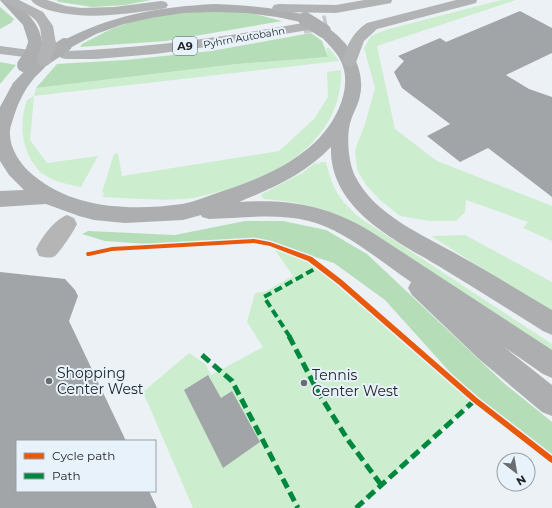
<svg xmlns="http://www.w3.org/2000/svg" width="552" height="508" viewBox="0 0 552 508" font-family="Montserrat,sans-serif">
	<rect width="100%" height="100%" fill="#ecf1f6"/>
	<!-- green -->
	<g fill="#cceecf">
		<path d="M501 0H516L377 46 395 129 437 161 552 206V241L523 228 528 222 466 200 465 212 456 221H430L400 216 380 200 366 185 357 170 355 150 365 124 375 88 364 48 371 36 385 30Z"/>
		<path d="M326 48H329L339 61 34 96 30 140 47 163 98 156 81 187C68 185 53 181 43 174 40 173 38 169 36 167 21 148 19 123 27 100L34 96 36 88 237 64 328 57Z"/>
		<path d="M341 70C343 142 275 178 214 193 204 195 194 199 184 199 159 201 127 198 102 197L104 193 102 192 114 154 118 153 122 176 279 151 314 119 328 97 327 72Z"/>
		<path d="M321 162H326C333 190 338 198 360 218L552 344V351L348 221C317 205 298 202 264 199L261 196 262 194 302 173 315 163 319 164Z"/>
		<path d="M465 235 552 282V313L431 236Z"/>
		<path d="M275 250 290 252 310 259 340 282 475 400 356 508H193L143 392 189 353 205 364 211 375 263 347 247 322 255 293 264 292 293 276Z"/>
	</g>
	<!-- forest -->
	<g fill="#b5ddb8">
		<path d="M56 0H151L125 5 93 7 59 2Z"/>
		<path d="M0 7 14 19 11 23 0 29Z"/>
		<path d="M199 9 239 10 282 21 166 41 80 47 82 44 109 30 133 21Z"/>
		<path d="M311 33 322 41 328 57 237 64 36 88 57 64 126 60 211 51Z"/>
		<path d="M0 62 16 65 0 84Z"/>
		<path d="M245 221H283L326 230 367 254 506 385 552 422V459L475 400 385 300 334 263 256 238 148 244 105 241 82 234 88 231 175 235Z"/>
	</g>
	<!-- building -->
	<g fill="#a1a5a8">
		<path d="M520 11 552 28V53L506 75 529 89 552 97V197L488 148 460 162 427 136 450 124 402 88 394 72 404 61 398 56 440 38 446 42Z"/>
		<path d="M0 272 65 279 75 290 78 296 69 321 126 441H17V491H149L157 508H0Z"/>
		<path d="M208 375 221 398 232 391 260 442 223 468 184 390Z"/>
	</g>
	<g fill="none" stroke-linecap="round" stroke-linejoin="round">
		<!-- highway-tunnel -->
		<path stroke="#c4c8cd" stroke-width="14" stroke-dasharray="14 7" stroke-linecap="butt" d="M303 27 327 22"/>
		<!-- minor -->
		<path fill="#b5b5b5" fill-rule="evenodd" d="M67 215 74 218 77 224C74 231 60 252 55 256 50 259 44 257 39 256L36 249C42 237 54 220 67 215Z"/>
		<!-- major -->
		<g fill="#adaeaf" fill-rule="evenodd">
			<path d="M0 0H13C27 13 41 24 42 44L40 47 35 48 30 47 23 25Z"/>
			<path d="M215 4C247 5 278 8 310 16L312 19 310 22 305 23 277 17 247 13 215 12 183 13 151 18 124 24 96 34 70 48 65 49 60 48 58 45 60 42C112 15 157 7 215 4Z"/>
			<path d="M324 27C332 29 339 37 345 43 358 60 365 79 359 100 357 107 353 113 351 120 346 134 348 162 355 176 375 216 424 235 460 256 491 273 521 292 552 310V335L543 331C511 311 478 290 445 270 400 242 329 211 331 147 305 174 273 188 239 202 289 199 326 205 370 231L552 350V378L543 374 504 347 552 385V416L542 412 479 359 412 295 408 288 411 282C381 262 345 230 309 221 277 213 242 218 209 219L202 217 201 215 183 220 125 223 94 220 79 216 46 204 0 207V191L24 190 9 175 0 161V107L13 83 39 56 44 55 49 56 51 59C47 66 41 71 35 77 24 90 18 103 13 119 12 123 10 127 10 131 9 148 20 164 33 175 73 209 131 211 182 204 193 202 203 198 214 194 261 179 318 157 339 108 344 96 347 83 344 70 340 52 327 45 317 31L319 28Z"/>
		</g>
		<!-- highway -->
		<g fill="#b2b3b5" fill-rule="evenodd">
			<path d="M3 0H19L43 12 53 26 56 44 54 47 49 48 44 47C40 42 42 35 40 28 36 14 16 9 4 3Z"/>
			<path d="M31 0H47L66 6 81 8 114 7 161 1 166 2 168 5 166 8 161 9C125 14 89 20 52 11 45 9 35 6 31 0Z"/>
			<path d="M364 0H392L391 3 386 4 336 13 279 12 274 11 272 8 274 5 279 4 336 5Z"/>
			<path d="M456 0H477L476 3 377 29 364 41 355 65 350 67 345 65 342 62C347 45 352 33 367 23Z"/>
			<path d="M303 23 308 24 310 27 308 30 214 46 155 54 96 59H66L61 58 59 55 61 52 66 51C146 48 224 37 303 23Z"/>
			<path d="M0 46 30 50 32 53 30 56 25 57 0 54Z"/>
		</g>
		<!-- major-bridge -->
		<g stroke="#adaeaf" stroke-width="14">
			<path d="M305 19 324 31"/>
			<path d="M44 59 65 45"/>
			<path d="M24 65 31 55 35 44"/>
		</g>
		<!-- highway-bridge -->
		<path stroke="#b2b3b5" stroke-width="14" d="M44 59 49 44"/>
		<!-- quiet-far1 -->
		<path stroke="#00873e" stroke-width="4" stroke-dasharray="8 4" stroke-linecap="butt" d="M290 337 264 297 320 266"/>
		<!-- quiet -->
		<g stroke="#00873e" stroke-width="5" stroke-dasharray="10 5" stroke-linecap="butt">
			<path d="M289 336 318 392 348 440 382 486"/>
			<path d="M202 355 232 381 298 508"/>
			<path d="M356 508 475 400"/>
		</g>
		<defs>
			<path id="cycleway" d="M254 239 270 242 312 257 342 280 477 398 552 456V463L550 462 473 402 338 284 308 261 270 246 254 243 112 251 89 256H87L86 254 87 252H89L112 247Z"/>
		</defs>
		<!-- cycleway casing -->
		<use href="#cycleway" stroke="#e8f2fa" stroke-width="3"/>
		<!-- cycleway -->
		<use href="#cycleway" fill="#e8590c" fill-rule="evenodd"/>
	</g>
	<!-- markers -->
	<g fill="#696c70" stroke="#e8f2fa" stroke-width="1.5">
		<circle cx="49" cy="381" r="4"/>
		<circle cx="304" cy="383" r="4"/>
	</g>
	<g text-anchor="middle" stroke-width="4" stroke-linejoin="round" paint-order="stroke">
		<!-- far-street labels -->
		<g font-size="10" fill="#222528" stroke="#e8f2fa">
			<text transform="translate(244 37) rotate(-10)" y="4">Pyhrn Autobahn</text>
		</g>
		<!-- shield labels -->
		<rect fill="#e8f2fa" stroke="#5d6267" stroke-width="1" x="173" y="37" width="24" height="18" rx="3"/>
		<g font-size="11" font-weight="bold" fill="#222528">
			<text x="185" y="50">A9</text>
		</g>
		<!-- near-poi labels -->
		<g font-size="14" fill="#222528" stroke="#e8f2fa" text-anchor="start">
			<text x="57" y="378">Shopping<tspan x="57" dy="16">Center West</tspan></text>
			<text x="312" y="380">Tennis<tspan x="312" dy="16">Center West</tspan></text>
		</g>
	</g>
	<!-- legend -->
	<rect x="16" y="440" width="140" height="52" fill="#e8f2fa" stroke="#99a0a6"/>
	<rect x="24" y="453" width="20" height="6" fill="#e8590c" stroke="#99a0a6"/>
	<text x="52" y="460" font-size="12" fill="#222528">Cycle path</text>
	<rect x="24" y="473" width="20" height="6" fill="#00873e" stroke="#99a0a6"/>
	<text x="52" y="480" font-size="12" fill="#222528">Path</text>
	<!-- north arrow -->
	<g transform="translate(516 472) rotate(149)"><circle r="19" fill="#e8f2fa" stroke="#99a0a6"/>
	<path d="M0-3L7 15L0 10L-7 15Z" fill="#696c70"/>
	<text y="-6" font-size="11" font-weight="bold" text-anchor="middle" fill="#222528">N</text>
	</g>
</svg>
